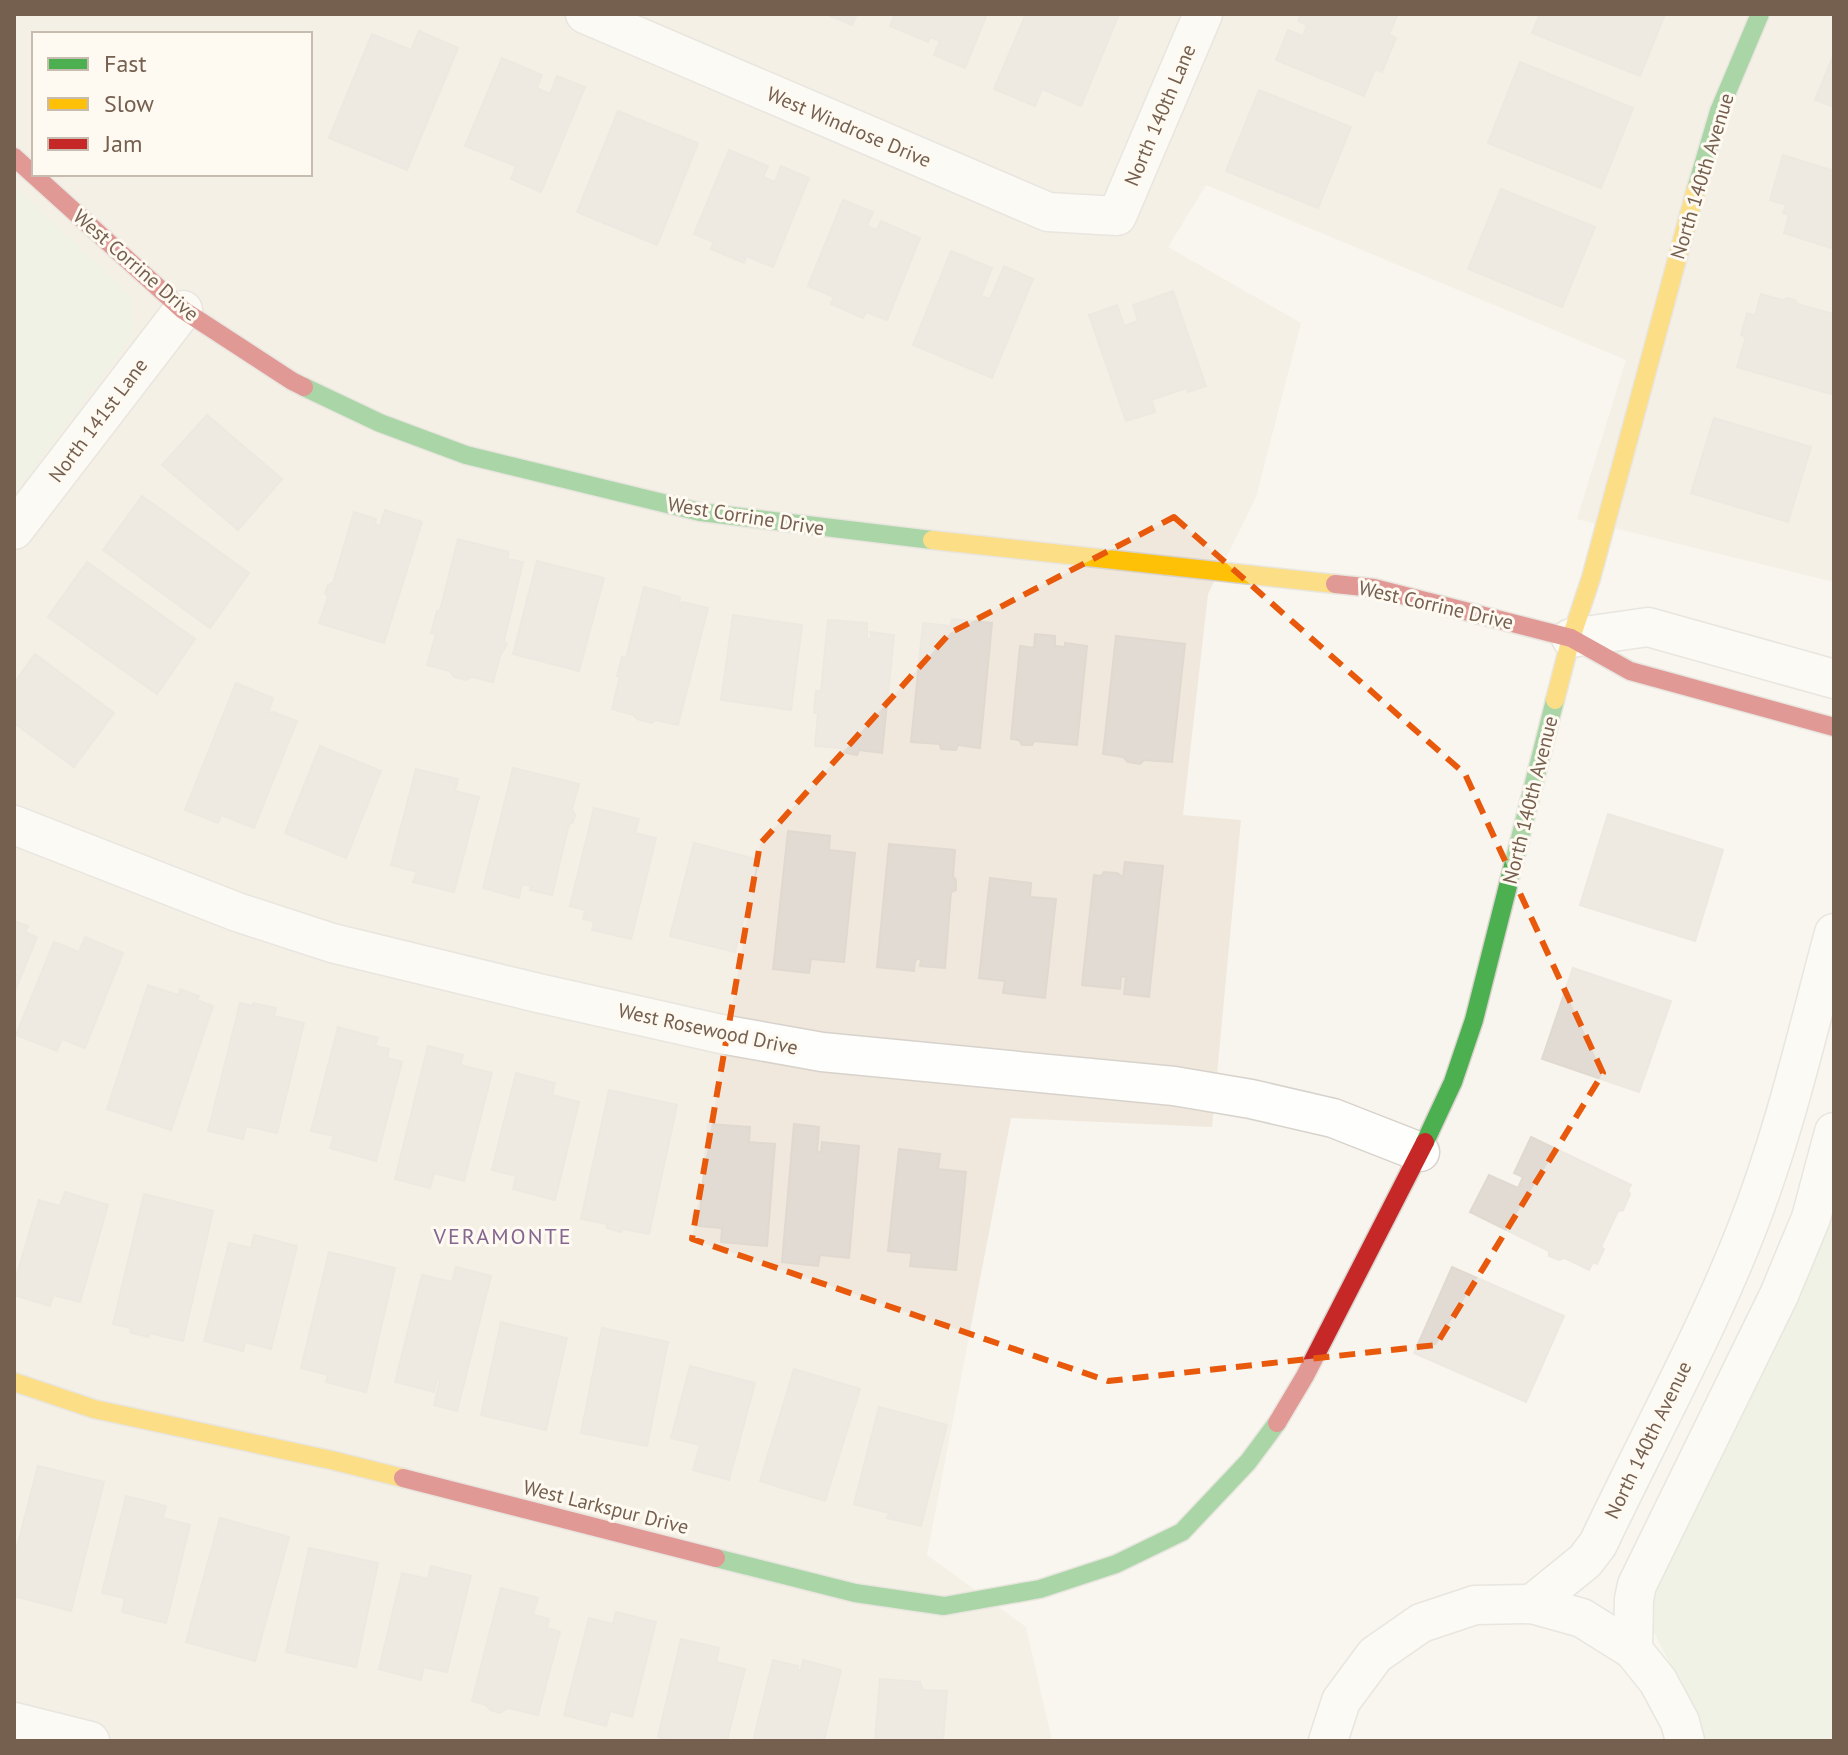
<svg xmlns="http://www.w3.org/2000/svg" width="1848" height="1755" viewBox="0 0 1848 1755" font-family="'PT Sans',sans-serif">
	<rect width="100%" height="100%" fill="#f8f5ee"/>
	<!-- residential -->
	<path fill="#f0e8dc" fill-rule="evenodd" d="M14 14H1834V582L1577 519 1626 360 1206 185 1168 247 1301 323 1256 497 1208 594 1183 815 1241 820 1212 1127 1011 1118 927 1555 1026 1627 1052 1741H14ZM34 34H310V174H34Z"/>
	<!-- green -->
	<g fill="#e4eeda">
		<path d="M14 185 130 296 134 334 14 493Z"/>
		<path d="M1834 1172V1741H1704L1701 1725 1653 1630 1652 1590Z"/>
	</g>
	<!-- building -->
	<g fill="#e2dbd3" stroke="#e0d9d0" stroke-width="2">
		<path d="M826 14H857L852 25Z"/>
		<path d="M895 14H987L965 68 934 55 940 41 930 37 928 42 890 26Z"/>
		<path d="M1026 14H1119L1081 106 1042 89 1035 106 994 89Z"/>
		<path d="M1301 14H1392L1397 16 1389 34 1396 38 1382 72 1375 69 1364 96 1276 60 1288 30 1303 36 1307 25 1298 21Z"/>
		<path d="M1540 14H1665L1640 76 1532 33Z"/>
		<path d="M419 31 458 48 407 170 329 138 372 34 411 50Z"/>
		<path d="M1834 54V107L1815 100Z"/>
		<path d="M502 58 542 75 537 88 550 94 557 76 585 87 541 192 511 179 516 166 465 146Z"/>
		<path d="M1520 62 1633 108 1601 188 1488 143Z"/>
		<path d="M1259 90 1351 127 1318 208 1226 171Z"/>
		<path d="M618 111 698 143 657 245 577 212Z"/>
		<path d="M729 150 768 166 763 177 775 182 781 166 809 178 773 267 746 256 744 263 711 249 714 242 694 234Z"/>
		<path d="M1783 155 1834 171V249L1784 233 1789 215 1783 213 1786 205 1770 200Z"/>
		<path d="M1501 189 1595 227 1562 307 1468 269Z"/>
		<path d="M843 200 873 212 867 226 877 230 881 221 920 238 887 320 866 312 863 318 831 304 834 297 808 286Z"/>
		<path d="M951 251 992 268 981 296 990 299 1004 266 1033 279 992 378 913 345Z"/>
		<path d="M1173 291 1206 386 1188 392 1187 388 1151 400 1155 412 1126 421 1089 315 1117 305 1124 326 1138 321 1133 305Z"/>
		<path d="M1761 294 1782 300 1787 298 1795 300 1797 304 1834 314V395L1737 367 1746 337 1741 335 1747 313 1755 316Z"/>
		<path d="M207 415 282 479 238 530 162 465Z"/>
		<path d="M1714 418 1811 447 1788 522 1691 493Z"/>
		<path d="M142 496 249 573 210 628 103 550Z"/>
		<path d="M385 510 422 522 384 643 319 623 328 597 325 593 328 585 333 583 354 512 376 519 375 524 380 526Z"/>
		<path d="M458 539 509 552 507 559 523 562 504 641 507 644 500 656 493 682 472 677 465 680 454 677 450 671 427 665 436 634 431 633 437 611H440Z"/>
		<path d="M537 561 604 578 579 671 513 654Z"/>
		<path d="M87 562 195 639 157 694 48 617Z"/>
		<path d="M644 587 680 597 678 607H680L682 602 708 608 678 725 655 720 652 723 637 719 634 715 612 709 620 676H617L622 657 626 658Z"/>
		<path d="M733 615 802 625 791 710 721 700Z"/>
		<path d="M952 619 992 623 980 748 958 745 956 750 941 749 940 744 911 742 923 623 951 626Z"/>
		<path d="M828 620 867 623V639L872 638 870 632 894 635 882 753 859 750 857 755 842 752 840 748 815 746 818 713H814L816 691H821Z"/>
		<path d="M1035 634 1055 636V646L1065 647V643L1087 646 1077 745 1034 741 1032 745H1022L1019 740 1011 739 1020 646 1034 648Z"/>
		<path d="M1116 636 1185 644 1172 762 1144 760 1140 764 1128 762 1123 757 1103 754Z"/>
		<path d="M35 654 114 713 74 767 14 723V683Z"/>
		<path d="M236 683 273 698 268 713 273 712 297 721 254 828 221 815 218 823 185 810Z"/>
		<path d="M320 746 381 771 346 858 285 833Z"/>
		<path d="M513 768 579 784 572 809 575 815 573 822 569 824 552 895 530 890 531 886 522 884 519 898 483 888Z"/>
		<path d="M416 769 458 779 455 791 479 797 454 892 413 882 417 872 391 865Z"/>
		<path d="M594 808 639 819 635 833 656 838 631 939 592 930 594 921 583 919 585 910 570 906Z"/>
		<path d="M1608 814 1723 850 1695 941 1580 905Z"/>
		<path d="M788 831 830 836 829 850 855 853 844 962 811 959 809 973 773 969Z"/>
		<path d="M694 843 759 860 735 952 670 936Z"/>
		<path d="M889 844 955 850 953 876 956 880V890L951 892 945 968 920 966 921 960 918 958 915 961 914 971 877 967Z"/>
		<path d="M1125 862 1163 866 1149 997 1124 994 1126 977 1121 976 1120 989 1082 985 1094 875 1101 876 1104 872 1117 873 1123 877Z"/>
		<path d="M990 878 1031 883 1030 897 1056 899 1045 998 1003 993 1005 981 979 978Z"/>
		<path d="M14 921 28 926 25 932 37 937 14 993Z"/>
		<path d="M85 937 123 953 85 1048 62 1039 57 1051 16 1035 54 942 79 952Z"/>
		<path d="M1573 968 1671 1001 1639 1092 1542 1059Z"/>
		<path d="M148 985 178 995 180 989 199 996 197 1000 213 1006 171 1130 107 1109Z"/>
		<path d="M240 1003 253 1006V1003L276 1008 274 1016 304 1023 277 1133 246 1126 243 1139 208 1131Z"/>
		<path d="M338 1027 378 1038 375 1046 389 1049 387 1058 402 1062 376 1161 330 1148 334 1136 311 1131Z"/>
		<path d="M428 1046 463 1055 460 1065 492 1073 464 1181 434 1173 430 1188 395 1179Z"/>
		<path d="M516 1073 555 1083 552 1095 579 1102 555 1200 513 1189 516 1176 492 1170Z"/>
		<path d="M609 1090 677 1105 649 1234 623 1229 621 1232 607 1228V1224L581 1219Z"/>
		<path d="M708 1124 750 1127 749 1142 775 1144 767 1246 721 1242 722 1228 699 1226Z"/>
		<path d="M794 1124 819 1127 817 1152H821L822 1142 859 1146 849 1258 820 1255 818 1266 782 1262Z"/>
		<path d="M1531 1137 1631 1185 1628 1190 1630 1194 1623 1210 1618 1211 1601 1247 1604 1249 1597 1264 1593 1262 1589 1270 1565 1258 1559 1260 1549 1256V1251L1470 1212 1489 1175 1518 1188 1523 1177 1514 1173Z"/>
		<path d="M899 1149 940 1154 938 1169 966 1172 956 1270 910 1266 912 1253 888 1251Z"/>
		<path d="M65 1192 108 1205 80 1302 53 1295 50 1306 14 1295V1284L39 1200 60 1206Z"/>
		<path d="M144 1194 213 1211 183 1341 149 1333V1337L131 1333 130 1328 113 1324Z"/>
		<path d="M254 1235 297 1246 271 1349 245 1342 243 1351 204 1341 229 1243 251 1248Z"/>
		<path d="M329 1252 395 1268 366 1392 326 1382 328 1375 301 1368Z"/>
		<path d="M456 1267 491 1276 457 1411 434 1405 440 1380 437 1379 434 1392 395 1382 422 1275 452 1282Z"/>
		<path d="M1452 1267 1564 1316 1526 1402 1414 1353Z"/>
		<path d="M501 1322 567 1338 546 1430 481 1415Z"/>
		<path d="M602 1328 668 1342 647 1446 581 1433Z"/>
		<path d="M690 1366 755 1383 729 1480 693 1470 700 1445 671 1438Z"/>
		<path d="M794 1369 860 1389 825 1501 760 1481Z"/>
		<path d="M879 1407 947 1425 921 1526 887 1518 889 1513 854 1504Z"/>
		<path d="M38 1466 104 1482 71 1611 14 1596V1558Z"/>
		<path d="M126 1496 166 1506 163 1518 190 1525 166 1623 122 1612 125 1598 102 1593Z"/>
		<path d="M220 1518 289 1537 255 1661 186 1642Z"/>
		<path d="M309 1548 378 1563 356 1667 286 1652Z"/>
		<path d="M431 1566 471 1576 447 1672 424 1667 421 1680 379 1669 402 1573 428 1579Z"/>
		<path d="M501 1588 538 1598 533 1615 549 1619 547 1628 560 1632 538 1715 508 1708 500 1713 490 1710 486 1705 472 1701Z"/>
		<path d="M616 1612 656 1622 632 1717 610 1711 606 1726 564 1715 589 1618 613 1624Z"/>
		<path d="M681 1639 719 1648 716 1662 745 1669 727 1741H676L658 1737Z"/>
		<path d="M773 1660 798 1666V1670H801L803 1660 841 1670 824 1741H753Z"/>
		<path d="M880 1679 920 1682 923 1690 947 1691 943 1741H875Z"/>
	</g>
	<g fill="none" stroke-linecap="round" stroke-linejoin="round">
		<defs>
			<g id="street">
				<path d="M585 14 1048 212 1117 216 1203 14"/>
				<path d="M14 530 183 310"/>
				<path d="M1571 638 1648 627 1834 679"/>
				<path d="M14 825 237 912 332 943 538 993 721 1034 822 1052 1174 1086 1251 1099 1333 1118 1420 1152"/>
				<path d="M1532 1604 1585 1561 1598 1544C1647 1440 1704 1338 1746 1231 1784 1135 1807 1033 1834 933"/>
				<path d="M1633 1650 1634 1599 1637 1585 1779 1295 1811 1218 1834 1132"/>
				<path d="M14 1722 90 1741"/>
				<path d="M1328 1741 1341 1701 1375 1655 1421 1623 1475 1605 1532 1604 1582 1618 1633 1650 1658 1681 1680 1722 1685 1741"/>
			</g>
			<g id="fast">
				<path d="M1696 189 1719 111 1760 14"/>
				<path d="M304 387 380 423 466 455 700 512 932 540"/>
				<path d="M1425 1142 1453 1082 1474 1020 1555 700"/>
				<path d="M716 1558 855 1593 944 1606 1040 1589 1116 1564 1182 1532 1248 1462 1277 1423"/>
			</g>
			<g id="slow">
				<path d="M932 540 1335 584"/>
				<path d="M1555 700 1571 638 1591 578 1696 189"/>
				<path d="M14 1382 94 1409 331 1460 403 1478"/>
			</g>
			<g id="jam">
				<path d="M14 157 183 310 292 381 304 387"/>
				<path d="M1335 584 1374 588 1571 638 1630 671 1834 727"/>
				<path d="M1277 1423 1305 1376 1425 1142"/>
				<path d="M403 1478 716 1558"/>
			</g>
		</defs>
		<!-- street casing -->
		<use href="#street" stroke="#d7d2cc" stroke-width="41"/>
		<!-- fast casing -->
		<use href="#fast" stroke="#d8d2cc" stroke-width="21"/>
		<!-- slow casing -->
		<use href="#slow" stroke="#d8d2cc" stroke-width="21"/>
		<!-- jam casing -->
		<use href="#jam" stroke="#d8d2cc" stroke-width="21"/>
		<!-- street -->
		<use href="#street" stroke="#fefefc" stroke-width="38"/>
		<!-- fast -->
		<use href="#fast" stroke="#4caf50" stroke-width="18"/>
		<!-- slow -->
		<use href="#slow" stroke="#ffc107" stroke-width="18"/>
		<!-- jam -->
		<use href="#jam" stroke="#c62828" stroke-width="18"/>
	</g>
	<!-- marked area -->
	<path d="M0 0H1848V1755H0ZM1174 517 1465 774 1603 1073 1436 1345 1108 1381 692 1239 760 844 950 633Z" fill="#f8f5ee" fill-opacity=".55" fill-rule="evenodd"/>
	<path fill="none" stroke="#e8590c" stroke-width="6" stroke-dasharray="16 10" stroke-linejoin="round" d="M1174 517 1465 774 1603 1073 1436 1345 1108 1381 692 1239 760 844 950 633Z"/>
	<g text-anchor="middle" stroke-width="6" stroke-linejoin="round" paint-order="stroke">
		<!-- street labels -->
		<g font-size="20" fill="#755f4f" stroke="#fefaf1">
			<text transform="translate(1160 115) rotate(-67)" y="7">North 140th Lane</text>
			<text transform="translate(849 127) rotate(23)" y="7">West Windrose Drive</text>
			<text transform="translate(1702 176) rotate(-73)" y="7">North 140th Avenue</text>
			<text transform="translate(136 265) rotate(41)" y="7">West Corrine Drive</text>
			<text transform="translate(98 420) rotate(-53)" y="7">North 141st Lane</text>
			<text transform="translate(746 516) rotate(9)" y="7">West Corrine Drive</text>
			<text transform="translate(1436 605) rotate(13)" y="7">West Corrine Drive</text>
			<text transform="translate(1530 800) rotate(-76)" y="7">North 140th Avenue</text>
			<text transform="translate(708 1029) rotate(12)" y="7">West Rosewood Drive</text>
			<text transform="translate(1648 1440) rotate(-64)" y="7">North 140th Avenue</text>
			<text transform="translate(606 1507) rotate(14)" y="7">West Larkspur Drive</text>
		</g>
		<!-- neighbourhood labels -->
		<g font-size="22" letter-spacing="2" fill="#856690" stroke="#fefaf1">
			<text x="503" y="1244">VERAMONTE</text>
		</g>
	</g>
	<!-- border -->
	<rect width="1848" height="1755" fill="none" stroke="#755f4f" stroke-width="32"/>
	<!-- legend -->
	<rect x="32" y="32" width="280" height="144" fill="#fefaf1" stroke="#c7bcb0" stroke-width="2"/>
	<rect x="48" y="58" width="40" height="12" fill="#4caf50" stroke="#c7bcb0" stroke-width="2"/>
	<text x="104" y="72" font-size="24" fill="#755f4f">Fast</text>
	<rect x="48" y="98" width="40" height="12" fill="#ffc107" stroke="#c7bcb0" stroke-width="2"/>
	<text x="104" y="112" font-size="24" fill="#755f4f">Slow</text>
	<rect x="48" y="138" width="40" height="12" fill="#c62828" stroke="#c7bcb0" stroke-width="2"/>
	<text x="104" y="152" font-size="24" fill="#755f4f">Jam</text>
</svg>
